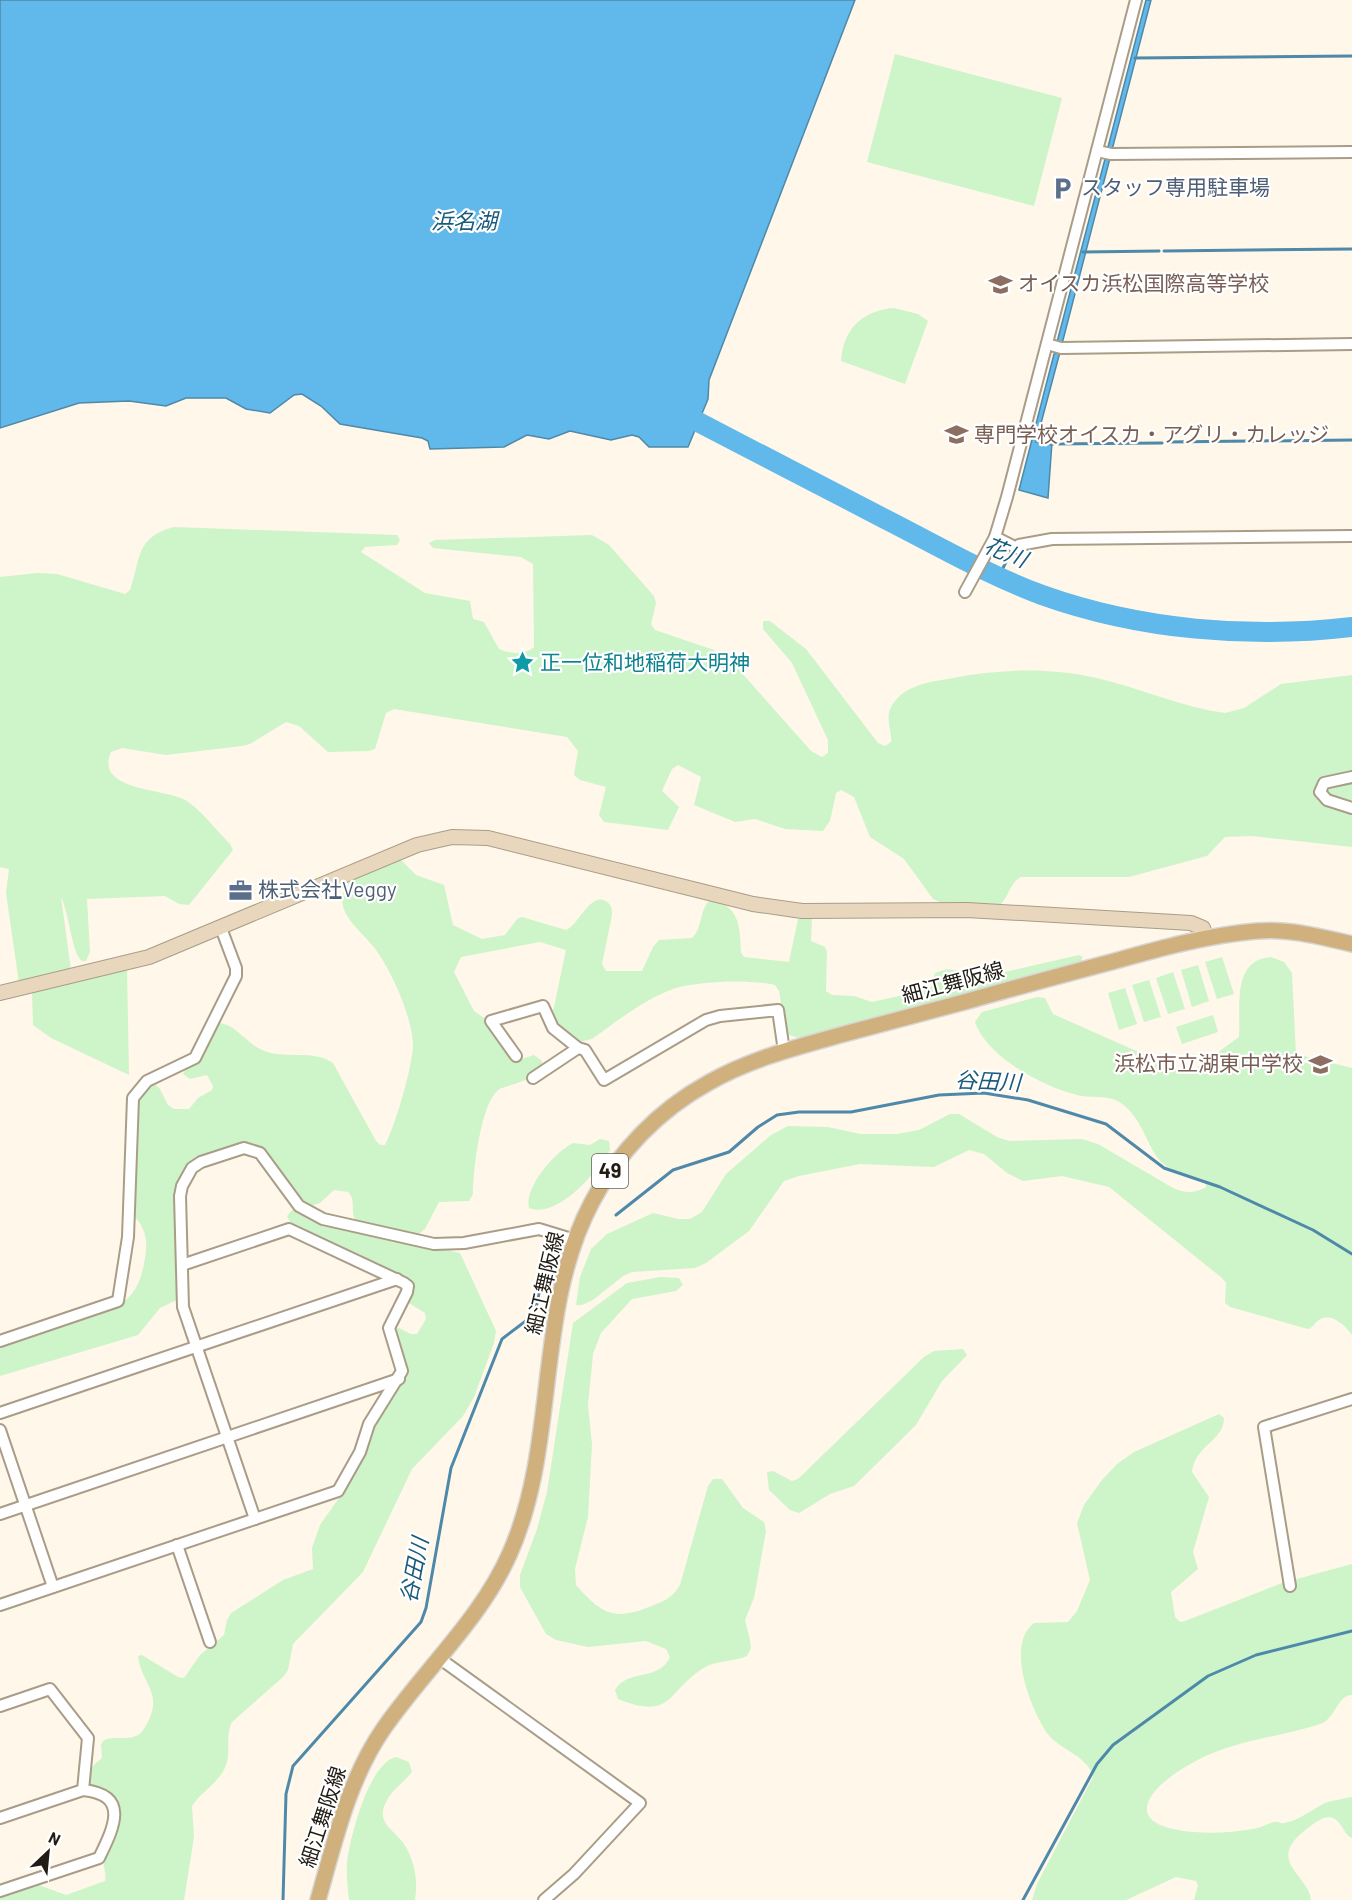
<svg xmlns="http://www.w3.org/2000/svg" width="1352" height="1900" viewBox="0 0 1352 1900" font-family="Barlow,'Noto Sans JP',sans-serif">
	<rect width="100%" height="100%" fill="#fff7ea"/>
	<!-- green -->
	<g fill="#cef4c9">
		<path d="M895 54 1062 98 1034 206 867 162Z"/>
		<path d="M894 308 918 314 928 321 905 384 841 361C843 329 863 310 894 308Z"/>
		<path d="M174 527 397 535 400 540 397 545 365 547 361 552 425 593 470 601 473 619 484 622 499 649C509 654 525 655 534 647L533 564 521 557 433 548 429 543 435 540 592 535 609 545 654 596 656 603 651 624 655 630 714 650 732 662 811 751 822 757 828 753V740L792 663 763 629V621H770L806 649 878 743 885 746 891 742C892 730 885 718 891 707 903 686 925 683 947 679 998 669 1045 667 1097 678 1140 688 1181 707 1225 713L1244 708 1281 684 1352 675V847L1252 836 1225 837 1207 856 1129 877H1021C1009 883 1009 898 999 906L944 904 933 899 904 859 870 837 854 797 841 790 836 793 830 821 823 831 785 829 755 819 735 822 694 805 701 777 678 765 672 769 662 791 679 807 668 830 604 822 599 815 606 787 580 780 574 775 578 751 567 737 394 709 386 713 375 749 369 751 328 752 299 726 286 722 250 744 242 746 166 755 122 748 111 752C94 792 167 788 187 801 203 812 216 830 230 844L233 850 189 905 179 904 165 896 87 899 90 952 86 961H82C72 955 69 912 61 897L71 970 19 983 6 893 9 869 0 867V577L37 573 57 574 125 594 130 590C141 559 135 537 174 527Z"/>
		<path d="M400 859 416 875 444 885 453 925 482 939 505 935 517 919 522 917 566 930C579 925 591 890 607 902 612 905 612 910 612 915L602 964 606 971H642L653 947 659 940 692 938C703 928 699 910 710 900 740 905 740 927 741 953L744 957 789 962 798 919 812 918 811 941 825 947 827 952 826 991 832 995 854 996 872 1002 930 989 935 973 947 969 960 971 966 981 1079 955 1083 957 1081 961 799 1038 786 1034 779 991 775 985C750 979 701 981 676 988 646 998 617 1021 592 1039L579 1042 561 1031 552 1016 566 950 540 942 461 957 454 972 474 1011 484 1018 512 1057 518 1060 534 1055 542 1061V1066C534 1080 516 1083 502 1088 481 1095 473 1173 473 1194L469 1201 439 1202 425 1229 416 1236 357 1222C349 1213 357 1200 348 1192L334 1190 320 1203 308 1207 293 1194 269 1156 253 1145H234L189 1165 177 1185V1300L160 1308 138 1335 0 1376V1345C22 1337 44 1328 66 1321 109 1308 137 1312 145 1258 148 1241 146 1229 134 1216L137 1099 144 1088 154 1083 160 1089 168 1105 174 1109H189L198 1098 212 1090 213 1086 207 1075 190 1079 183 1074 186 1069 205 1054 217 1023C233 1022 246 1042 260 1049 283 1061 311 1048 333 1063L376 1141 380 1145H385C395 1127 414 1062 413 1043 411 1014 391 969 373 946 364 935 346 920 343 906 340 895 346 884 354 878Z"/>
		<path d="M1222 957 1234 994 1217 999 1205 962Z"/>
		<path d="M1271 957 1284 962 1292 973 1296 1054 1352 1068V1335C1347 1327 1330 1311 1319 1320 1314 1323 1314 1327 1308 1329L1230 1307 1225 1303 1226 1283 1222 1278 1109 1187 1062 1176 1023 1181 1007 1173 984 1154 969 1150 934 1167 860 1164 799 1176 784 1181 749 1231 706 1263 695 1268 632 1272 623 1276 593 1300 582 1305H576L580 1277 591 1249 607 1234 653 1213 678 1219H690L702 1212 726 1174 771 1135 788 1126 828 1127 860 1134H897L919 1130 950 1114H959L997 1137 1009 1141 1082 1139 1098 1144 1173 1188C1185 1193 1194 1194 1206 1187L1205 1180C1192 1175 1178 1173 1166 1166 1147 1153 1146 1121 1121 1103 1108 1094 1092 1099 1077 1095 1043 1087 986 1056 975 1022L982 1012 1037 997 1045 998 1053 1014 1188 1074 1239 1037C1241 1007 1231 960 1271 957Z"/>
		<path d="M1198 965 1209 1001 1192 1007 1181 970Z"/>
		<path d="M127 969 129 1075 51 1038 33 1025 32 991Z"/>
		<path d="M1173 972 1185 1009 1168 1014 1156 978Z"/>
		<path d="M1149 980 1161 1017 1144 1022 1132 985Z"/>
		<path d="M1125 988 1137 1024 1119 1030 1108 993Z"/>
		<path d="M1213 1015 1218 1032 1182 1044 1176 1027Z"/>
		<path d="M600 1139 609 1141 610 1150C597 1172 558 1219 529 1208 524 1187 555 1152 573 1143L590 1145Z"/>
		<path d="M292 1210 322 1223 460 1253 496 1331 494 1343 474 1397 463 1416 412 1469 363 1572 293 1644 288 1670 283 1677 232 1722C225 1736 231 1751 226 1765 221 1781 201 1792 192 1806L194 1837 184 1900H0V1895L36 1884 66 1895 105 1881C107 1873 102 1866 104 1858 113 1819 142 1815 91 1786 84 1772 93 1766 102 1758L101 1744 104 1740C114 1736 126 1740 136 1736 142 1734 145 1727 148 1722 163 1692 141 1683 138 1656L142 1655 178 1677 184 1678 200 1655 224 1635 227 1620 231 1613 283 1580 313 1569 312 1548 320 1525 341 1495 372 1426 403 1381 407 1371 394 1329 399 1328 411 1334H417L426 1319 425 1313 409 1303 411 1293 291 1224 287 1216Z"/>
		<path d="M660 1277 679 1278 683 1285 676 1291 632 1299 601 1333 593 1354 588 1405 592 1444 588 1517 575 1569 576 1585C603 1616 616 1621 654 1605 666 1600 673 1597 680 1585L708 1486 713 1479H722L743 1508 764 1522 766 1531 754 1598 745 1620 750 1640 751 1648 747 1656C733 1662 715 1660 702 1669 667 1691 673 1721 618 1699L615 1690C628 1668 659 1682 670 1657L666 1649 646 1641 588 1647 556 1640 546 1634 520 1587V1575L537 1529 547 1492 573 1323 627 1283Z"/>
		<path d="M963 1349 967 1355 942 1381 916 1425 854 1486 830 1494 799 1513 790 1510 769 1490 767 1472 773 1471 792 1481 798 1479 924 1357 934 1351Z"/>
		<path d="M1219 1414 1224 1418C1224 1441 1195 1445 1192 1472L1209 1497 1193 1552 1198 1569 1171 1592 1175 1617 1180 1622 1185 1621 1282 1583 1352 1564V1695C1337 1695 1335 1720 1320 1724 1278 1738 1233 1740 1194 1762 1147 1787 1117 1826 1194 1832 1213 1834 1235 1832 1253 1829 1261 1828 1268 1823 1275 1822 1282 1821 1277 1824 1284 1823 1298 1821 1313 1809 1325 1803 1334 1800 1343 1799 1352 1797V1838C1345 1835 1345 1830 1340 1824 1329 1809 1315 1823 1304 1831 1266 1862 1309 1875 1311 1900H1194L1198 1885 1196 1881 1176 1877 1126 1900H1032L1037 1884 1093 1777C1089 1756 1059 1750 1047 1733 1031 1709 1005 1645 1034 1623L1068 1622 1077 1611 1090 1580 1077 1523 1084 1505 1102 1480 1117 1464 1134 1452Z"/>
		<path d="M396 1757 409 1762 412 1772C404 1782 393 1789 387 1800 373 1824 397 1830 406 1847 415 1864 418 1881 415 1900H349C348 1888 346 1875 347 1863 350 1837 369 1763 396 1757Z"/>
	</g>
	<!-- water -->
	<g fill="#61b8eb" stroke="#4e89aa" stroke-width="1.5">
		<path d="M0 0H855L709 380 708 399 688 447H649L639 437 632 435 611 440 570 431 549 439 527 435 504 447 430 449 428 441 422 438 340 424 321 406 302 394 294 395 270 413 246 409 226 398H186L166 406 129 401 79 403 0 428Z"/>
		<path d="M1146 0H1151L1112 150 1108 147Z"/>
		<path d="M1110 158 1062 344 1057 342 1105 159Z"/>
		<path d="M1060 352 1036 442H1052L1048 498 1019 490 1054 354Z"/>
	</g>
	<g fill="none" stroke-linecap="round" stroke-linejoin="round">
		<!-- stream -->
		<g stroke="#4e89aa" stroke-width="3">
			<path d="M1135 58 1352 56"/>
			<path d="M1164 251 1352 249"/>
			<path d="M1083 252 1159 251"/>
			<path d="M1167 442 1352 440"/>
			<path d="M1050 444 1162 443"/>
			<path d="M999 576 1012 550"/>
			<path d="M616 1215 673 1170 729 1152 758 1127 777 1115 799 1112H851L939 1095 984 1093 1028 1100 1106 1124 1164 1168 1220 1187 1313 1230 1352 1254"/>
			<path d="M283 1900 286 1794 293 1766 421 1622 426 1608 451 1468 502 1339 535 1314 545 1261"/>
			<path d="M1023 1900 1097 1764 1113 1745 1208 1676 1256 1655 1352 1631"/>
		</g>
		<!-- river -->
		<path stroke="#61b8eb" stroke-width="20" d="M677 411C747 448 817 484 887 520 938 546 988 575 1042 595 1140 630 1250 639 1352 627"/>
		<defs>
			<g id="street">
				<path d="M1097 151 1111 154 1352 152"/>
				<path d="M1047 344 1061 348 1352 344"/>
				<path d="M995 537 1017 548 1019 545 1052 539 1352 536"/>
				<path d="M965 592 995 537 1007 497 1136 0"/>
				<path d="M1352 777 1324 783 1320 792 1327 800 1352 808"/>
				<path d="M516 1056 491 1021 543 1006 553 1028 578 1048"/>
				<path d="M533 1078 578 1048 585 1050 604 1080 706 1020 720 1016 778 1010 784 1051"/>
				<path d="M0 1341 118 1301 128 1237 133 1098 147 1081 195 1058 236 976V968L221 928"/>
				<path d="M0 1413 397 1279"/>
				<path d="M0 1430 53 1587"/>
				<path d="M0 1514 399 1379"/>
				<path d="M255 1519 183 1307 180 1196 182 1186 192 1168 201 1162 244 1148 260 1153 299 1206 323 1219 434 1244 464 1243 539 1229 575 1240"/>
				<path d="M177 1545 210 1642"/>
				<path d="M1290 1586 1264 1427 1352 1399"/>
				<path d="M0 1605 338 1491 360 1452 369 1424 402 1371 389 1328 407 1292 408 1286 404 1283 289 1229 182 1265"/>
				<path d="M439 1658 640 1803 574 1874 544 1900"/>
				<path d="M0 1706 50 1689 88 1738 83 1790"/>
				<path d="M0 1818 83 1790C131 1795 113 1829 99 1858L0 1891"/>
			</g>
			<path id="secondary" d="M0 993 149 957 417 845 452 837 488 838 753 904 802 911 967 910 1191 923 1203 928 1207 939"/>
			<path id="primary" d="M318 1900C335 1841 348 1780 384 1728 425 1669 481 1619 510 1553 559 1442 534 1311 592 1202 618 1152 659 1110 708 1083 750 1059 797 1047 844 1034 885 1023 926 1012 968 1001 1017 987 1066 974 1115 961 1161 948 1209 935 1257 931 1288 928 1322 937 1352 944"/>
		</defs>
		<!-- street casing -->
		<use href="#street" stroke="#a99d88" stroke-width="14"/>
		<!-- secondary casing -->
		<use href="#secondary" stroke="#a99d88" stroke-width="16"/>
		<!-- primary casing -->
		<use href="#primary" stroke="#d7d6d5" stroke-width="18"/>
		<!-- street -->
		<use href="#street" stroke="#fff" stroke-width="10"/>
		<!-- secondary -->
		<use href="#secondary" stroke="#e8d7bd" stroke-width="14"/>
		<!-- primary -->
		<use href="#primary" stroke="#d0b07c" stroke-width="15"/>
	</g>
	<!-- icons -->
	<defs>
		<symbol id="parking-bare" viewBox="-9 -9 18 18"><path d="M-3.5-5.5H1a3.5 3.5 0 0 1 0 7H-1V5.5H-3.5ZM-1-3.4V-.6H.8a1.4 1.4 0 0 0 0-2.8Z" fill="#5c6f8a" stroke="#fff" stroke-width="2.5" paint-order="stroke"/></symbol>
		<symbol id="school-bare" viewBox="-9 -9 18 18"><path d="M0-5L7-2L0 1L-7-2ZM-4 1L0 2.5L4 1V4Q0 6-4 4Z" fill="#8d6e63" stroke="#fff" stroke-width="2.5" paint-order="stroke"/></symbol>
		<symbol id="university-bare" viewBox="-9 -9 18 18"><path d="M0-5L7-2L0 1L-7-2ZM-4 1L0 2.5L4 1V4Q0 6-4 4Z" fill="#8d6e63" stroke="#fff" stroke-width="2.5" paint-order="stroke"/></symbol>
		<symbol id="sight-bare" viewBox="-9 -9 18 18"><path d="M0-6L1.8-2.2L6-1.7L2.9 1.2L3.7 5.4L0 3.3L-3.7 5.4L-2.9 1.2L-6-1.7L-1.8-2.2Z" fill="#0f9aa8" stroke="#fff" stroke-width="2.5" paint-order="stroke"/></symbol>
		<symbol id="office-bare" viewBox="-9 -9 18 18"><path d="M-6-3h4V-5.5h4V-3h4V5H-6ZM-1-4.5V-3h2v-1.5ZM-6 0V1H6V0Z" fill="#5c6f8a" stroke="#fff" stroke-width="2.5" paint-order="stroke"/></symbol>
	</defs>
	<g fill-rule="evenodd">
		<use href="#parking-bare" x="1046" y="172" width="33" height="33"/>
		<use href="#school-bare" x="984" y="268" width="33" height="33"/>
		<use href="#university-bare" x="940" y="418" width="33" height="33"/>
		<use href="#sight-bare" x="506" y="646" width="33" height="33"/>
		<use href="#office-bare" x="224" y="874" width="33" height="33"/>
		<use href="#school-bare" x="1304" y="1048" width="33" height="33"/>
	</g>
	<g text-anchor="middle" stroke-width="4.5" stroke-linejoin="round" paint-order="stroke">
		<!-- shield labels -->
		<rect fill="#fff" stroke="#64605a" stroke-width="1.5" x="592" y="1154" width="36" height="34" rx="4.5"/>
		<g font-size="20" font-weight="bold" fill="#211c14">
			<text x="610" y="1178">49</text>
		</g>
		<!-- service labels -->
		<g font-size="21" fill="#4e5e75" stroke="#fff" text-anchor="start">
			<text x="1081" y="195">スタッフ専用駐車場</text>
			<text x="258" y="897">株式会社Veggy</text>
		</g>
		<!-- education labels -->
		<g font-size="21" fill="#785e54" stroke="#fff" text-anchor="start">
			<text x="1018" y="291">オイスカ浜松国際高等学校</text>
			<text x="974" y="442">専門学校オイスカ・アグリ・カレッジ</text>
			<text x="1303" y="1071" text-anchor="end">浜松市立湖東中学校</text>
		</g>
		<!-- culture labels -->
		<g font-size="21" fill="#0d838f" stroke="#fff" text-anchor="start">
			<text x="540" y="670">正一位和地稲荷大明神</text>
		</g>
		<!-- street labels -->
		<g font-size="21" fill="#211c14" stroke="#fff">
			<text transform="translate(953 983) rotate(-15)" y="7">細江舞阪線</text>
			<text transform="translate(545 1283) rotate(-77)" y="7">細江舞阪線</text>
			<text transform="translate(323 1817) rotate(-72)" y="7">細江舞阪線</text>
		</g>
		<!-- water labels -->
		<g font-size="22" font-style="italic" fill="#195b7d" stroke="#fff">
			<text x="464" y="229">浜名湖</text>
			<text transform="translate(1006 552) rotate(22)" y="8">花川</text>
			<text transform="translate(988 1081) rotate(3)" y="8">谷田川</text>
			<text transform="translate(414 1570) rotate(-79)" y="8">谷田川</text>
		</g>
	</g>
	<!-- north arrow -->
	<g transform="translate(48 1852) rotate(26)" stroke="#ffffff" stroke-width="4.5" paint-order="stroke">
	<path d="M0-4.5L10 22L0 15L-10 22Z" fill="#211c14"/>
	<text y="-9" font-size="16" font-weight="bold" text-anchor="middle" fill="#211c14">N</text>
	</g>
</svg>
